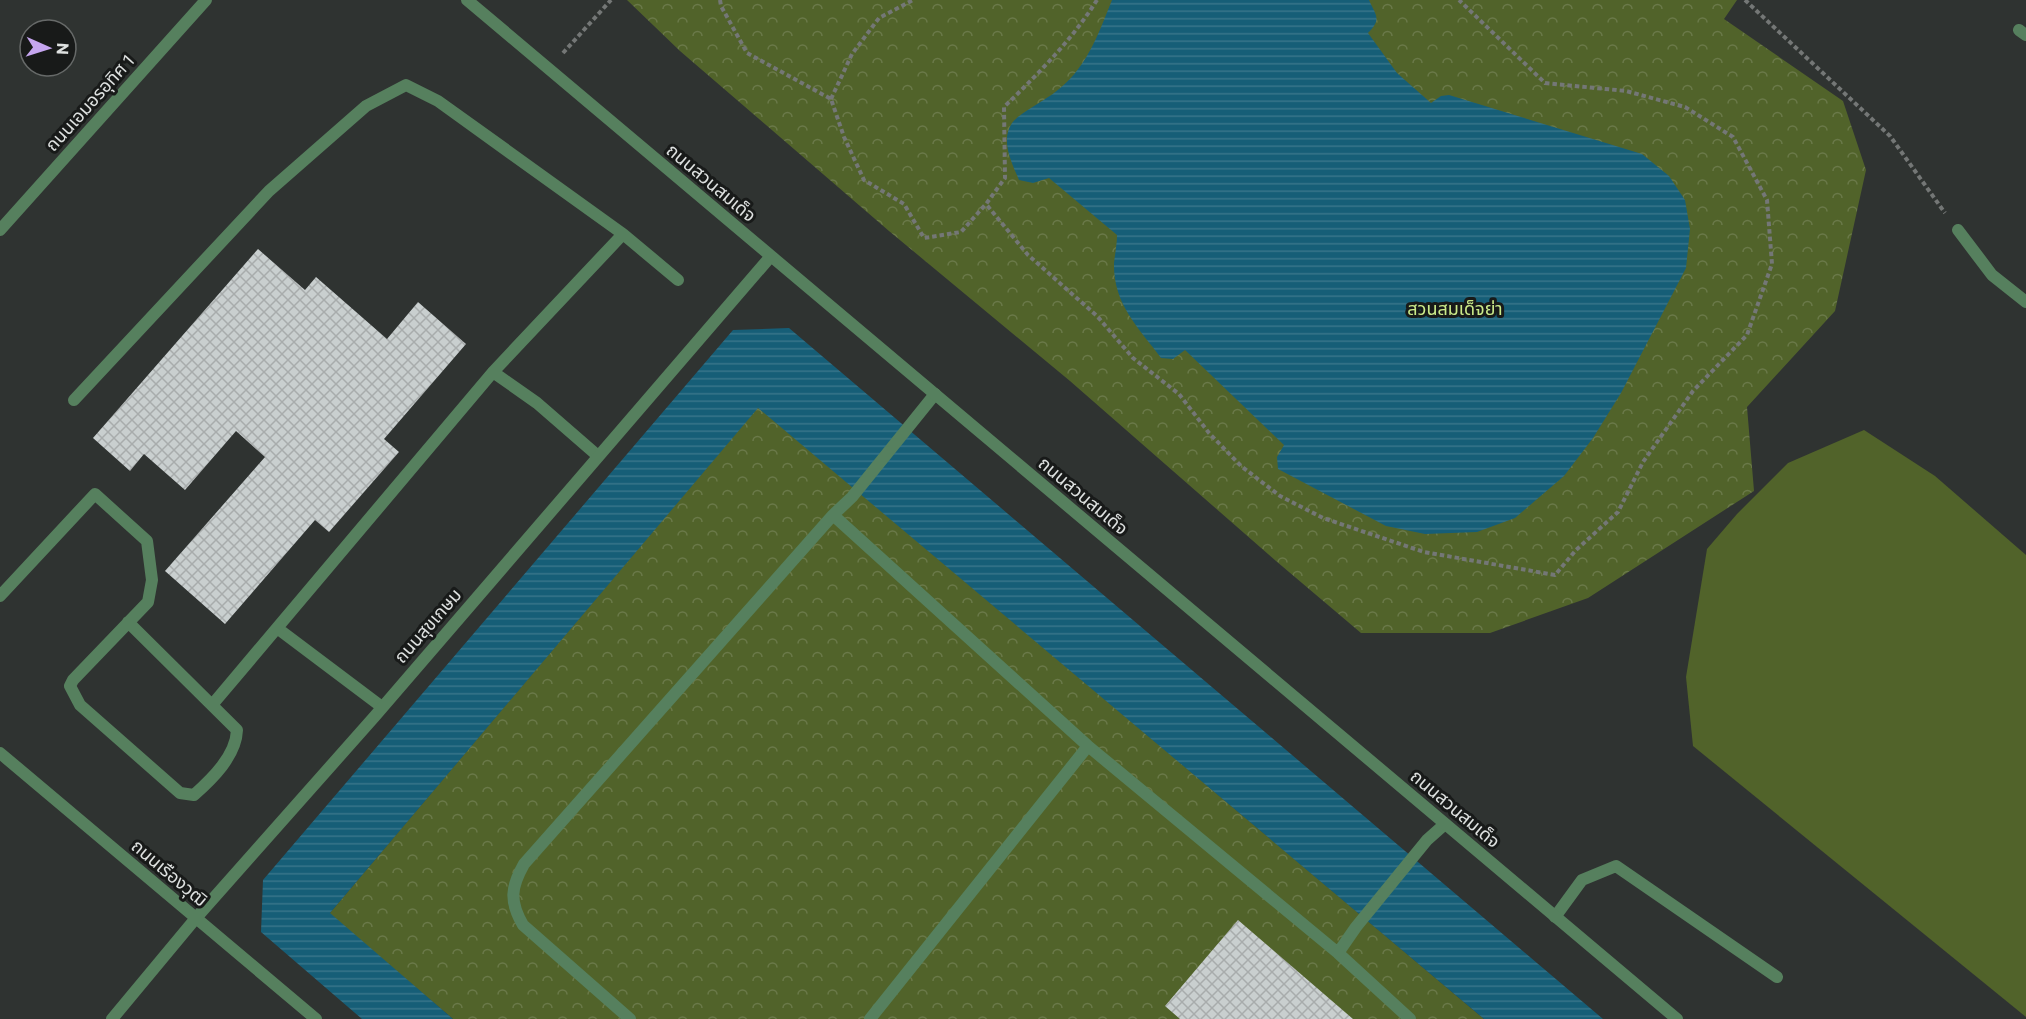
<svg xmlns="http://www.w3.org/2000/svg" width="2026" height="1019" viewBox="0 0 2026 1019" font-family="Commissioner,'Noto Sans Thai',sans-serif">
  <style>
    .park { fill: url(#park-crowns) }
    .garden { fill: #51632a }
    .water { fill: url(#water-rules) }
    .building { fill: url(#building-cross-hatch) }
    .lines { fill: none; stroke-linecap: round; stroke-linejoin: round }
    .path { stroke: #747776; stroke-width: 4; stroke-dasharray: 4.5 3; stroke-linecap: butt }
    .lane { stroke: #56805e; stroke-width: 12 }
    .street { stroke: #56805e; stroke-width: 12 }
    .labels { text-anchor: middle; stroke-width: 6; stroke-linejoin: round; paint-order: stroke }
    .street-label { font-size: 18px; fill: #dee1e0; stroke: #181a19 }
    .park-label { font-size: 18px; fill: #cbeb8a; stroke: #181a19 }
  </style>
  <defs>
    <pattern id="park-crowns" width="20" height="18" patternUnits="userSpaceOnUse" patternTransform="scale(1.5)"><rect width="20" height="18" fill="#51632a"/><path d="M2 6a3 3 0 1 1 6 0M12 15a3 3 0 1 1 6 0" fill="none" stroke="#6a7949"/></pattern>
    <pattern id="water-rules" width="6" height="5" patternUnits="userSpaceOnUse" patternTransform="scale(1.5)"><rect width="6" height="5" fill="#165e77"/><path d="M0 2.5h6" fill="none" stroke="#37758a"/></pattern>
    <pattern id="building-cross-hatch" width="8" height="8" patternUnits="userSpaceOnUse" patternTransform="scale(1.5)"><rect width="8" height="8" fill="#c9cfcf"/><path d="M0 0l8 8M0 8l8-8" fill="none" stroke="#a8acac"/></pattern>
  </defs>
  <rect width="100%" height="100%" fill="#2f3331"/>
  <path class="park" d="M627,0H1737L1724,19L1843,101L1866,170L1835,311L1747,407L1754,491L1588,598L1490,633H1361L1276,561L1070,381L889,231L680,51Z
    M758,407L1484,1019H453L329,914Z"/>
  <path class="garden" d="M1864,430L1935,476L2026,555V1017L1693,746L1686,677L1707,549L1737,514L1788,463Z"/>
  <path class="water" d="M1112,0H1369C1376,16 1382,19 1368,33L1397,73L1431,103L1441,96L1449,95L1642,154L1669,176L1685,200L1690,229L1686,268L1621,393L1593,438L1564,476L1515,518L1477,532L1425,534L1386,526L1278,469L1277,457L1284,445L1185,350L1173,359L1161,358C1138,327 1113,304 1114,263C1115,254 1117,244 1117,235L1049,178L1033,183L1019,180C1012,163 1000,141 1012,123C1017,115 1045,100 1054,93C1086,70 1098,35 1112,0Z
    M789,328L1603,1019H1484L758,408L330,913L453,1019H362L261,932L263,880L733,330Z"/>
  <path class="building" d="M258,249L305,290L316,277L387,339L418,302L466,344L384,439L399,452L329,532L315,520L225,624L165,571L265,457L236,431L185,490L144,454L130,471L93,438Z
    M1238,920L1353,1019H1180L1165,1006Z"/>
  <g class="lines">
    <path class="path" d="M720,0L721,6L747,53L831,99L844,137L864,180L904,204L924,238L961,232L986,204
      M1097,0C1072,40 1038,74 1004,107L1005,178L986,204L1028,255L1097,316L1133,358L1179,394L1209,433L1241,466L1280,496L1323,518L1424,552L1555,575L1576,550L1618,512L1643,462L1693,391L1747,335L1772,264L1767,200L1733,137L1685,107L1626,91L1545,83L1459,0
      M1745,0L1890,136L1945,213
      M563,53L611,0
      M831,99L852,54L879,18L913,0"/>
    <path class="lane" d="M493,372L537,403L598,456
      M74,400L269,191L366,106L406,85L438,101L623,234L678,280
      M833,515L1088,746L1338,953L1410,1019
      M0,596L95,494L147,541L152,580L148,602L73,680L70,686L80,705L180,793L194,795C212,779 236,756 237,730L128,622
      M277,628L382,707
      M212,705L493,372L623,234
      M1555,917L1582,880L1616,866L1777,977
      M1338,953L1356,927L1427,840L1445,824
      M630,1019L523,925C509,901 511,887 524,864L833,515L852,497L935,394
      M870,1019L1088,746"/>
    <path class="street" d="M467,0L1677,1019
      M2019,30L2026,35
      M0,230L206,0
      M1958,230L1992,275L2026,302
      M0,753L316,1019
      M112,1019L196,918L375,716L771,256"/>
  </g>
  <g class="labels">
    <g class="street-label">
      <text transform="translate(90 103) rotate(-48)" y="6">ถนนเอมอรอุทิศ 1</text>
      <text transform="translate(711 183) rotate(40)" y="6">ถนนสวนสมเด็จ</text>
      <text transform="translate(1083 496) rotate(40)" y="6">ถนนสวนสมเด็จ</text>
      <text transform="translate(428 626) rotate(-49)" y="6">ถนนสุขเกษม</text>
      <text transform="translate(1455 809) rotate(40)" y="6">ถนนสวนสมเด็จ</text>
      <text transform="translate(169 873) rotate(40)" y="6">ถนนเรืองวุฒิ</text>
    </g>
    <g class="park-label">
      <text x="1455" y="315">สวนสมเด็จย่า</text>
    </g>
  </g>
  <g transform="translate(48 48) rotate(93)"><circle r="28" fill="#181a19" stroke="#676a69" stroke-width="1.5"/>
  <path d="M0-4.5L10 22L0 15L-10 22Z" fill="#c6a6f0"/>
  <text y="-9" font-size="16" font-weight="bold" text-anchor="middle" fill="#dee1e0">N</text>
  </g>
</svg>
